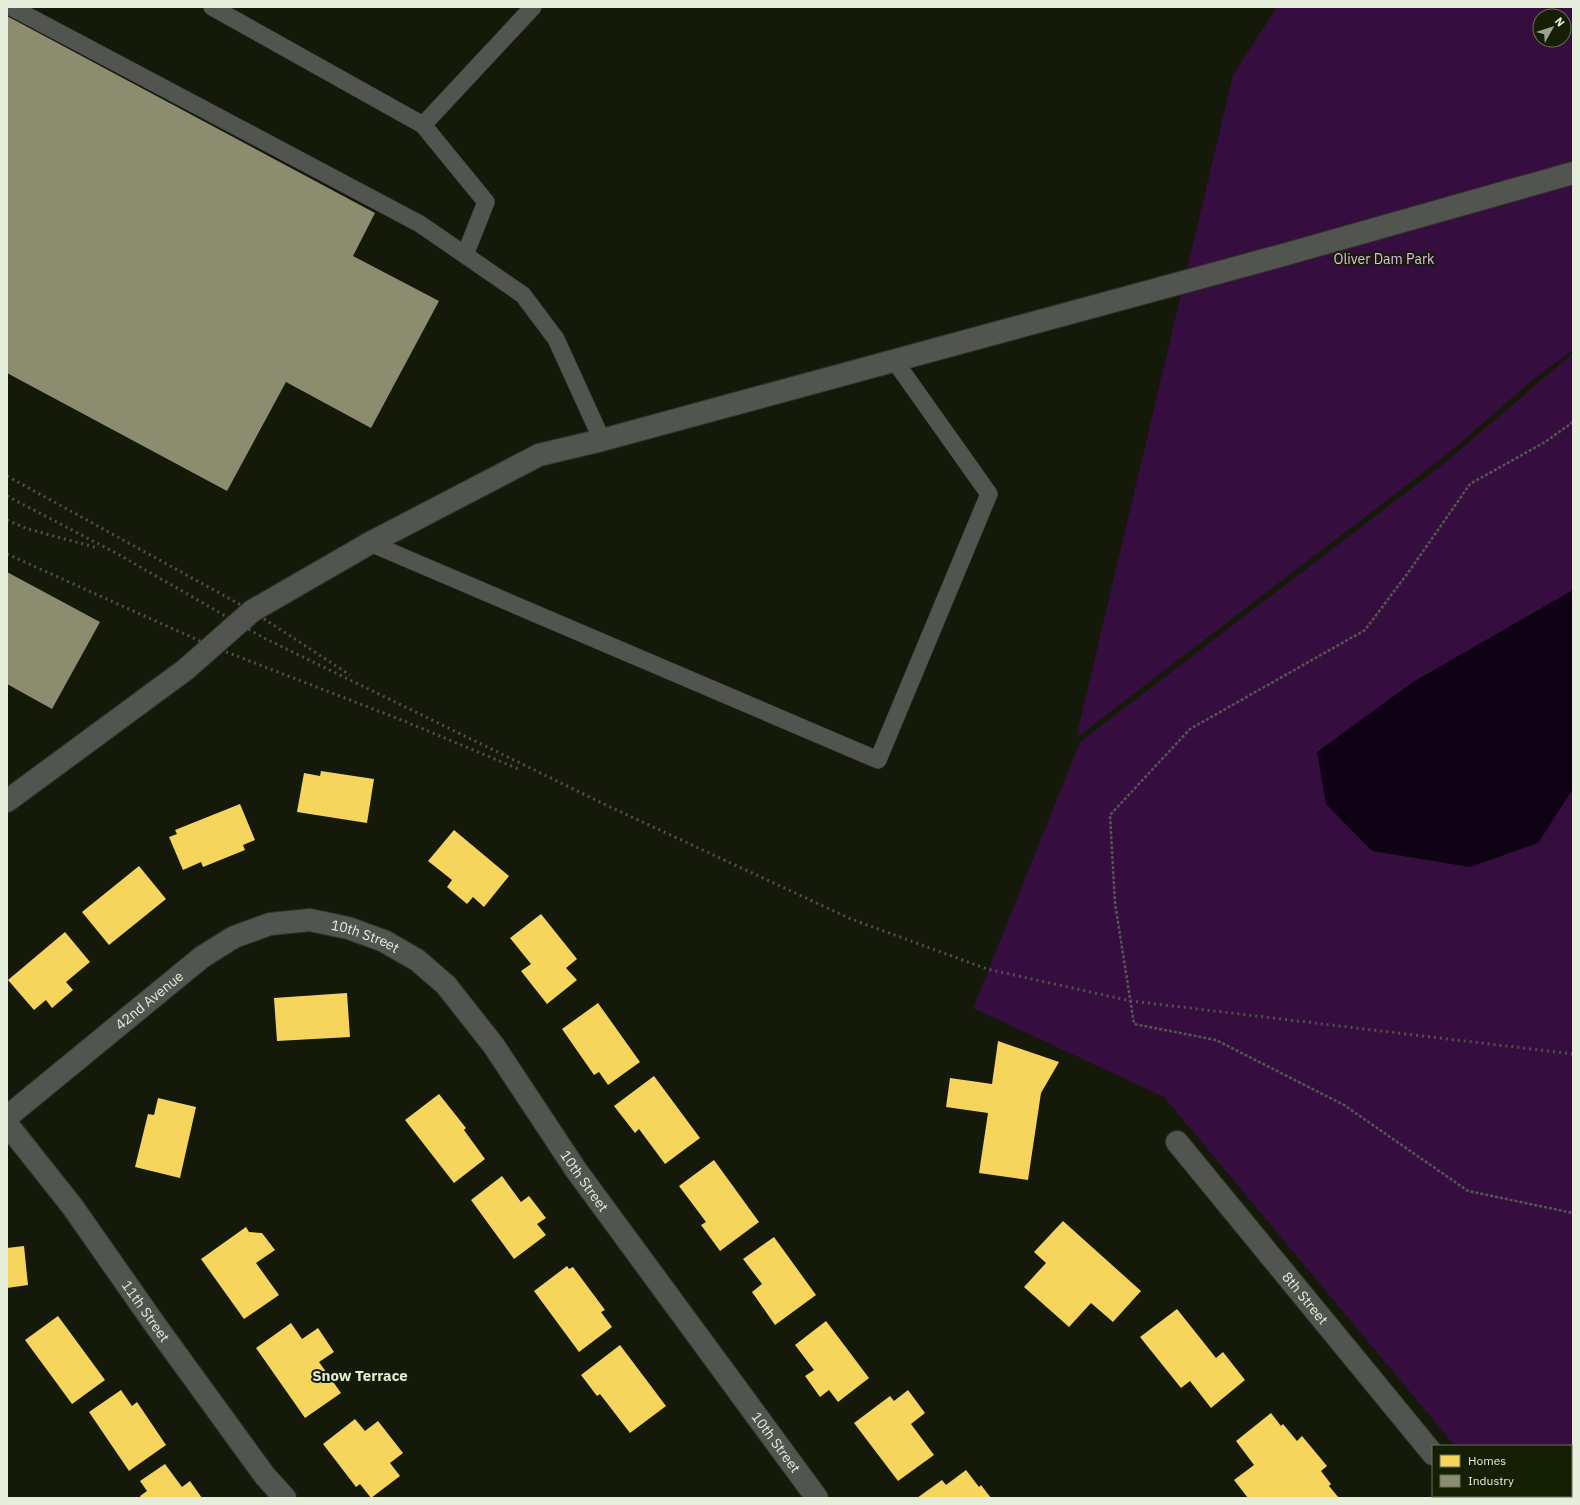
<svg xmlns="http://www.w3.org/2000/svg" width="1580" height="1505" viewBox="0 0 1580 1505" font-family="'IBM Plex Sans',sans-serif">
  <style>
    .green { fill: #350d3f; fill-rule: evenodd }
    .water { fill: #0f0215 }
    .homes { fill: #f6d55c }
    .industry { fill: #8c8c6e }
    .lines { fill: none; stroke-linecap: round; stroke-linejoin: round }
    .lane-casing { stroke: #303529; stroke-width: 18 }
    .street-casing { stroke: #303529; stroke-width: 24 }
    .path { stroke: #545750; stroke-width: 2.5; stroke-dasharray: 3 2; stroke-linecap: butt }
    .lane { stroke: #52544f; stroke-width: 17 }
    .street { stroke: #52544f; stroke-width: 22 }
    .rail { stroke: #50524a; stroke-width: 3; stroke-dasharray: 2 4; stroke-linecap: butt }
    .labels { text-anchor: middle; stroke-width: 4; stroke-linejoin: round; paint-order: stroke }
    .park-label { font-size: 14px; fill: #e6baf4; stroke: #151f04 }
    .street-label { font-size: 14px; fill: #e5eddb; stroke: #151f04 }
    .neighbourhood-label { font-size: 15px; font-weight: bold; fill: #e5eddb; stroke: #151f04 }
  </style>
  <rect width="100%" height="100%" fill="#14190a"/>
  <path class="green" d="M1277,7H1573V350L1535,378L1446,455L1076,738L1233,75ZM1540,16H1564V40H1540Z
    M1573,353V1498H1499L1497,1496H1571V1446H1455L1164,1097L973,1008L1080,742L1446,462Z"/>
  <path class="water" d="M1573,590V789L1538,843L1470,867L1372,851L1326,804L1317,752L1413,682Z"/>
  <path class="homes" d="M321,771L374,779L367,823L297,812L304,773L320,776Z
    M240,804L255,840L243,845L245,850L203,867L201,862L183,870L169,837L177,834L175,830Z
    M454,830L509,876L484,907L473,897L467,904L447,887L452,880L428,861Z
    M139,866L166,899L109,945L82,912Z
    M541,914L577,959L566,968L577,980L547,1004L521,971L531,964L510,938Z
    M65,932L90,962L66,982L73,990L52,1008L46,1000L34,1010L8,980Z
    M347,993L350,1037L277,1041L274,998Z
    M598,1003L640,1062L608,1085L599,1072L594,1075L562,1029Z
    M998,1041L1059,1062L1041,1093L1028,1180L979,1173L988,1113L946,1107L950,1078L992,1084Z
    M654,1076L700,1138L665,1164L639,1129L635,1133L614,1106Z
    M439,1094L466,1128L464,1130L485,1159L454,1183L405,1120Z
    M158,1098L196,1107L180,1178L135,1167L148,1114L154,1115Z
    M714,1160L759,1222L720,1251L701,1225L706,1222L679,1186Z
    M502,1176L521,1202L529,1196L546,1218L537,1224L546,1235L514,1259L471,1200Z
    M1063,1221L1141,1291L1113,1322L1091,1303L1069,1327L1024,1287L1046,1263L1034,1252Z
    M246,1227L249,1232L262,1233L275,1250L256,1263L279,1295L244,1319L201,1259Z
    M774,1237L816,1295L775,1325L752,1292L762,1284L743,1259Z
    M24,1246L28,1285L7,1288V1248Z
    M567,1266L569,1269L573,1267L605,1310L601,1312L612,1327L579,1352L534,1291Z
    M1177,1309L1216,1358L1223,1352L1245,1380L1211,1408L1190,1381L1181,1388L1140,1337Z
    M58,1316L105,1380L72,1404L25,1340Z
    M826,1321L869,1378L838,1402L829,1390L820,1397L805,1376L814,1370L795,1345Z
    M291,1323L302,1339L318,1328L334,1352L319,1362L341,1393L305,1418L256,1348Z
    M620,1345L666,1406L630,1433L600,1394L597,1396L581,1375Z
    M121,1390L132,1406L137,1402L166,1445L129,1471L89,1412Z
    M908,1390L925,1413L911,1424L934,1455L898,1481L854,1423L890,1396L894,1401Z
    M1271,1413L1281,1426L1283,1424L1297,1441L1302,1436L1327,1466L1321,1471L1331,1484L1329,1486L1339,1498H1248L1234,1480L1254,1465L1236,1441Z
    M355,1419L365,1431L378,1421L403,1453L390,1463L400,1476L371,1498L360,1484L356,1487L323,1444Z
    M165,1464L182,1487L190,1481L202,1498H141L140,1496L147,1491L140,1481Z
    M966,1470L979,1487L981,1485L991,1498H917L942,1480L946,1485Z"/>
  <path class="industry" d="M7,16L375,213L353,256L439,301L371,428L286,382L227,491L7,373Z
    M7,572L100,622L52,709L7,684Z"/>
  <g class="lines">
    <g class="lane-casing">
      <path id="lane" d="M11,7L420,224L523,295L556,339L602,440
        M212,7L423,125L486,202L465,255
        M423,125L533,7
        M370,543L878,760L989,494L894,360"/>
    </g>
    <g class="street-casing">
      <g id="street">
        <path d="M7,801L185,670L252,611L370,543L539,455L602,440L1283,255L1573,173"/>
        <path id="s1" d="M7,1117L202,957L234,937L270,924L310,920L348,928L384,941L417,960L446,985L494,1046L576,1170L817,1498"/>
        <path id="s2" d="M7,1124L72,1206L156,1326L265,1476L285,1498"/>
        <path id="s3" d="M1177,1142L1433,1454"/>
        <path d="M1468,1496L1469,1498"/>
      </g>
    </g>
    <path class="path" d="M1573,422L1545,442L1470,484L1410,570L1365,630L1190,729L1110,815L1115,903L1134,1024L1216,1040L1344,1105L1468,1191L1573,1213"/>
    <use href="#lane" class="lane"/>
    <use href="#street" class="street"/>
    <path class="rail" d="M7,476L252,611L350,675
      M7,496L116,553L262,637L606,805L851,919L987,969L1131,1001L1573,1054
      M7,520L28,529L98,548
      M7,554L211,646L404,721L521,770"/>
  </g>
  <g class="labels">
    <g class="park-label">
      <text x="1384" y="264">Oliver Dam Park</text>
    </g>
    <g class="street-label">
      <text dy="5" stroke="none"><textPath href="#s1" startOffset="426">10th Street</textPath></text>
      <text dy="5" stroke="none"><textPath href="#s1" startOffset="184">42nd Avenue</textPath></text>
      <text dy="5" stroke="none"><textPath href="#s1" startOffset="762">10th Street</textPath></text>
      <text dy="5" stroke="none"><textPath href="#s3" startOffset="202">8th Street</textPath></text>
      <text dy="5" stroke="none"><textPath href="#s2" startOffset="233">11th Street</textPath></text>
      <text dy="5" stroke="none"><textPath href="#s1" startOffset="1086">10th Street</textPath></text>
    </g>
    <g class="neighbourhood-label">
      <text x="360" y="1381">Snow Terrace</text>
    </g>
  </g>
  <rect width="1580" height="1505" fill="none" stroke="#e5eddb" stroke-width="16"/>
  <rect x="1432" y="1445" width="140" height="52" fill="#151f04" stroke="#68715a"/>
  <rect x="1440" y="1455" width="20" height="12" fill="#f6d55c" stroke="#68715a"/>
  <text x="1468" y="1465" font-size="12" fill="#e5eddb">Homes</text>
  <rect x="1440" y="1475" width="20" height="12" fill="#8c8c6e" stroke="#68715a"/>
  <text x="1468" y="1485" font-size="12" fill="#e5eddb">Industry</text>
  <g transform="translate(1552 28) rotate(51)"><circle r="19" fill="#151f04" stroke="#68715a"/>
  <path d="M0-3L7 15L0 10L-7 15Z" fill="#9ca392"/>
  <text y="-6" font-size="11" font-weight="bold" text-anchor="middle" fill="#e5eddb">N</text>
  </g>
</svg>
